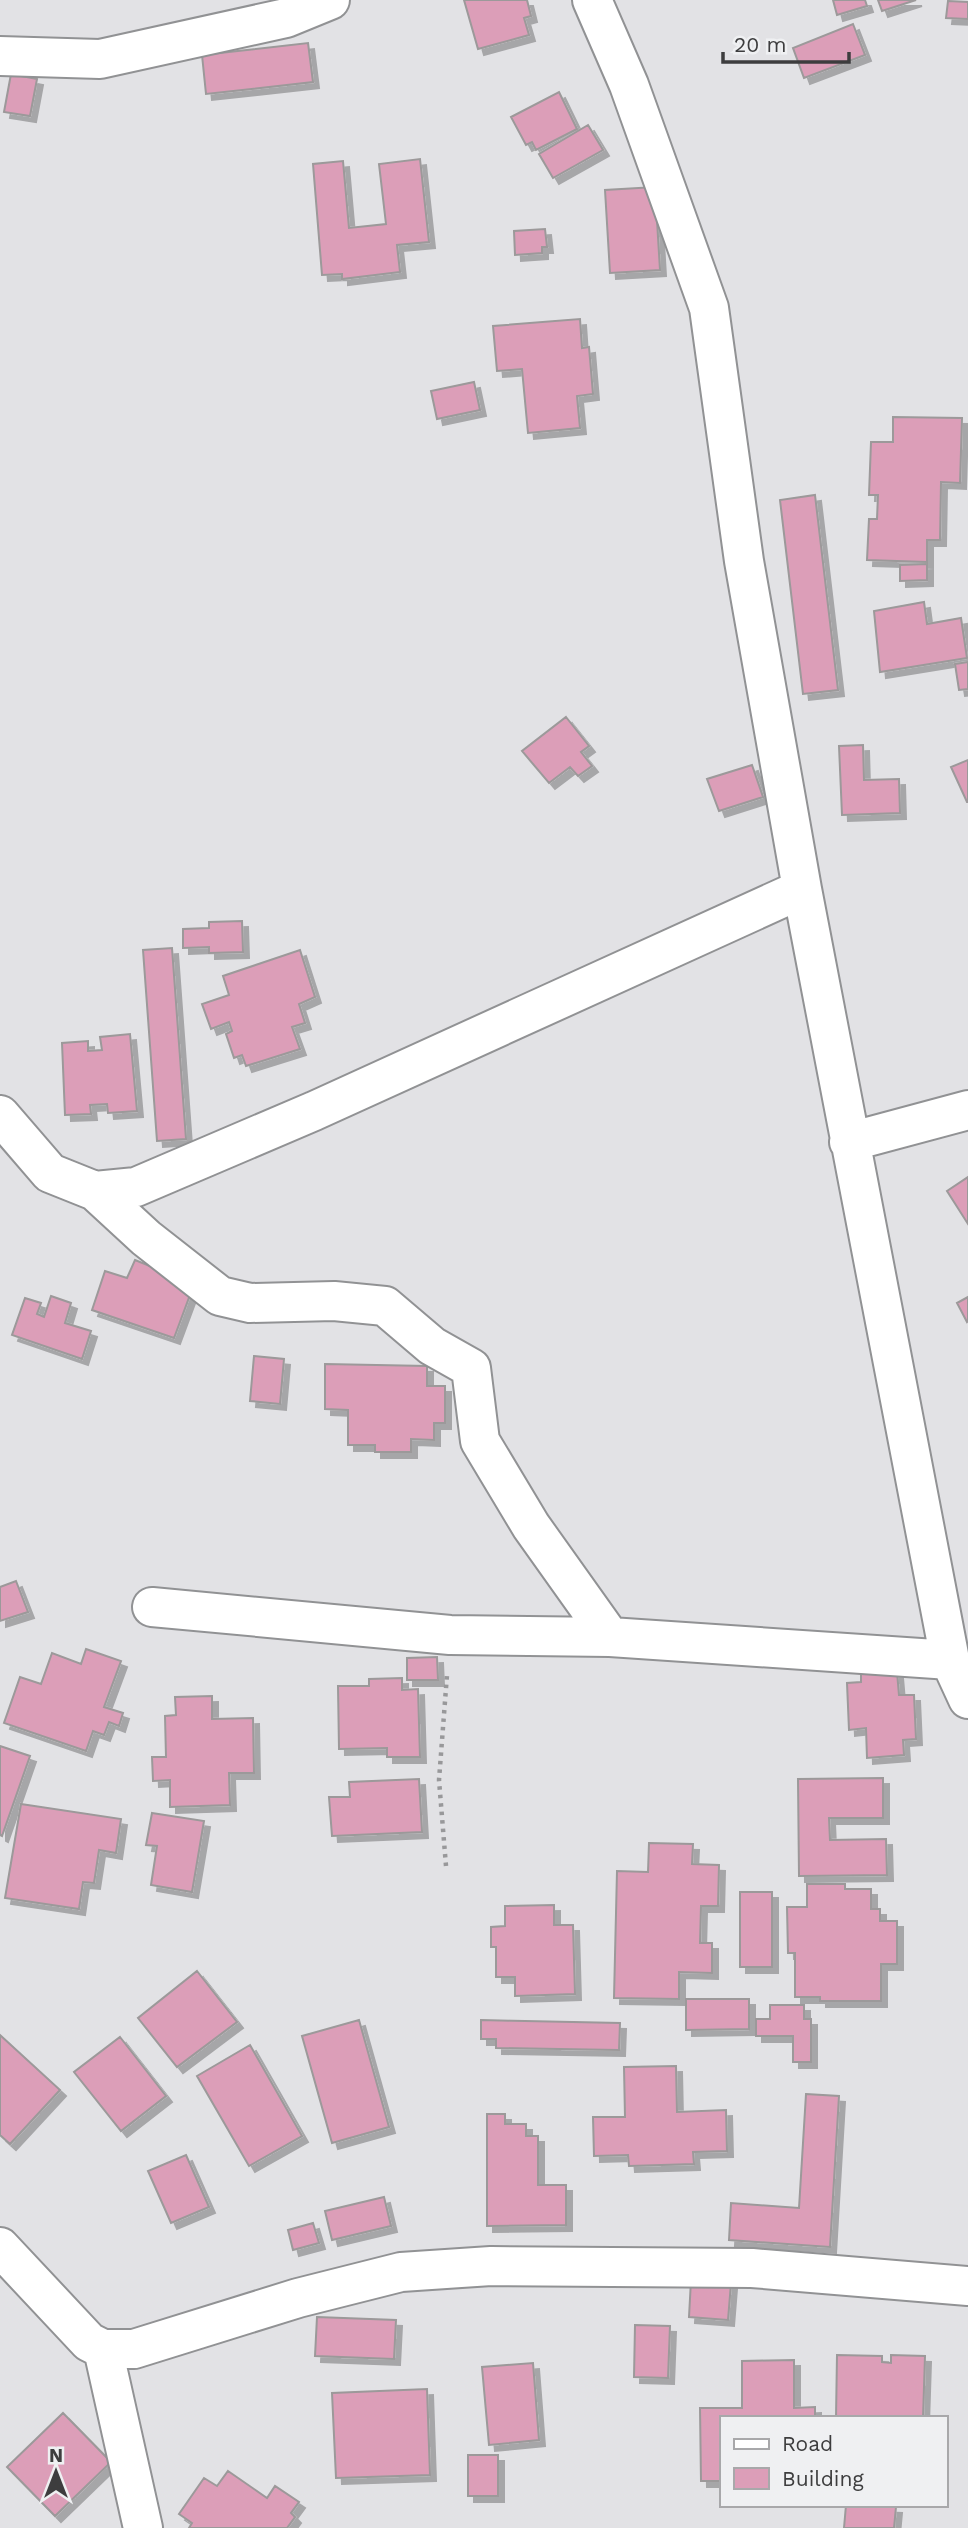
<svg xmlns="http://www.w3.org/2000/svg" width="968" height="2528" viewBox="0 0 968 2528" font-family="'Work Sans',sans-serif">
  <style>
    .building { fill: #dc9eb8; stroke: #9c999a; stroke-width: 2; filter: url(#shadow) }
    .lines { fill: none; stroke-linecap: round; stroke-linejoin: round }
    .street-casing { stroke: #919294; stroke-width: 42 }
    .path { stroke: #98989a; stroke-width: 4.5; stroke-dasharray: 3.5 5; stroke-linecap: butt }
    .street { stroke: #fff; stroke-width: 38 }
  </style>
  <defs>
    <filter id="shadow"><feDropShadow dx="6" dy="6" stdDeviation="0" flood-color="#0004"/></filter>
  </defs>
  <rect width="100%" height="100%" fill="#e2e2e5"/>
  <path class="building" d="M464,0H527L531,16L524,18L529,35L478,49Z
    M833,0H865L867,6L837,15Z
    M878,0H916L882,11Z
    M948,1L968,2V19L946,18Z
    M853,24L865,55L804,78L793,48Z
    M308,43L313,82L206,94L202,55Z
    M11,74L37,79L30,116L4,112Z
    M559,92L577,129L536,150L532,142L526,145L511,117Z
    M588,125L603,150L553,178L539,154Z
    M420,159L429,242L397,245L400,272L342,279V274L322,275L313,164L343,161L349,228L386,224L379,164Z
    M655,187L660,270L610,273L605,190Z
    M545,229L547,247H542V253L515,255L514,231Z
    M580,319L582,348L589,347L593,394L577,396L580,428L528,433L522,369L497,371L493,326Z
    M474,382L480,410L437,419L431,391Z
    M893,417L962,418L960,483L941,482L940,540H927V562L867,560L869,519H877L878,495H869L871,442H893Z
    M815,495L838,690L803,694L780,500Z
    M927,564V580L900,581V565Z
    M924,602L927,624L961,618L967,658L880,672L874,611Z
    M968,662V689L959,690L955,664Z
    M566,717L589,746L581,752L592,766L578,776L570,767L549,783L522,751Z
    M863,745L864,780L899,779L900,813L842,815L839,746Z
    M968,760V802H967L951,767Z
    M752,765L763,797L719,811L707,779Z
    M242,921L243,952L209,953V947L183,948V929L209,928V922Z
    M172,948L186,1139L157,1141L143,950Z
    M300,950L315,997L299,1004L305,1023L292,1027L300,1049L246,1066L242,1055L234,1058L226,1034L232,1031L229,1022L211,1029L202,1004L229,995L223,976Z
    M130,1034L137,1111L108,1113L107,1104L90,1105L91,1114L65,1115L62,1043L88,1041V1051L102,1050L100,1037Z
    M968,1177V1224L947,1191Z
    M135,1260L194,1284L174,1338L92,1310L105,1271L127,1278Z
    M51,1296L71,1303L65,1323L91,1331L82,1359L12,1335L25,1298L41,1303L37,1314L44,1317Z
    M968,1297V1321L967,1322L957,1303Z
    M254,1356L284,1359L280,1404L250,1401Z
    M325,1364L427,1366V1386H445V1423H434V1440L411,1439V1452H375V1445H348V1410L325,1409Z
    M16,1581L28,1612L0,1621V1587Z
    M86,1649L121,1661L104,1707L123,1713L119,1726L109,1722L104,1735L93,1731L86,1751L4,1723L20,1677L41,1684L52,1653L81,1664Z
    M437,1657L438,1680H407V1658Z
    M897,1672L899,1695H914L916,1739L903,1740L904,1755L867,1758L866,1728L849,1730L847,1683L861,1682V1674Z
    M402,1678V1690L418,1689L420,1757H387V1748L339,1749L338,1686H369V1679Z
    M212,1696V1719L253,1718L254,1773H229L230,1805L170,1807V1780L153,1781L152,1757H166L165,1716L176,1715L175,1697Z
    M0,1746L30,1756L2,1836L0,1835Z
    M883,1778V1818H829L830,1840L886,1839L887,1875L799,1876L798,1779Z
    M419,1779L422,1832L332,1836L329,1797H350L349,1782Z
    M21,1804L121,1819L116,1853L99,1850L94,1883L83,1882L79,1909L5,1898Z
    M152,1813L204,1821L192,1892L151,1885L157,1846L146,1845Z
    M649,1843L693,1844L692,1864L719,1865L718,1906H701L700,1943H712V1973L679,1972V1999L614,1998L617,1871L648,1872Z
    M807,1884H845V1889H871V1909H880V1921H897V1964H881V2001H820V1997H795V1953H788L787,1907H807Z
    M740,1892H772V1967H740Z
    M554,1905V1925H573L575,1994L515,1996V1977H496V1947H491V1927L505,1926V1906Z
    M197,1971L237,2022L177,2067L138,2018Z
    M686,1999H749V2029L686,2030Z
    M770,2005H804V2019H811V2062H793V2036H756V2019H770Z
    M359,2020L389,2127L332,2143L302,2036Z
    M481,2020L620,2023L619,2050L496,2048V2039H481Z
    M0,2035L60,2090L10,2144L0,2135Z
    M120,2037L166,2096L121,2131L74,2072Z
    M250,2045L302,2136L249,2166L197,2076Z
    M676,2066L677,2112L726,2110L727,2151L693,2152L694,2164L629,2166L628,2155L594,2156L593,2117H625L624,2067Z
    M806,2094L839,2096L830,2247L729,2240L731,2203L799,2208Z
    M487,2114H505V2124H526V2136H538V2185H566V2225L487,2226Z
    M186,2155L209,2207L171,2223L148,2171Z
    M384,2197L391,2226L332,2240L325,2211Z
    M313,2223L319,2243L293,2250L288,2230Z
    M691,2280L731,2283L728,2320L689,2317Z
    M317,2317L396,2320L394,2359L315,2356Z
    M635,2325L670,2326L668,2378L634,2377Z
    M837,2355L882,2356V2362L891,2363V2355L925,2356L923,2418H836Z
    M794,2360V2408L815,2407V2418H721V2481H701L700,2408H742V2361Z
    M533,2363L539,2440L489,2445L482,2367Z
    M427,2389L430,2475L336,2478L332,2393Z
    M63,2413L111,2462L55,2516L7,2467Z
    M468,2455H498V2496H468Z
    M228,2471L267,2498L275,2486L299,2502L291,2513L295,2517L287,2528H189L192,2523L179,2514L204,2478L217,2486Z
    M846,2505L896,2507L894,2528H844Z"/>
  <g class="lines">
    <g class="street-casing">
      <path id="street" d="M592,0L629,85L709,308L744,561L802,889L950,1660L968,1699
        M0,56L100,59L286,18L330,0
        M0,1115L50,1173L95,1191L136,1187L314,1111L802,889
        M849,1142L968,1110
        M95,1191L146,1238L220,1296L250,1303L334,1301L385,1306L432,1346L471,1368L480,1441L531,1526L610,1637
        M152,1607L450,1635L610,1637L950,1660
        M0,2247L89,2342L103,2349H134L298,2298L401,2272L491,2266L752,2268L968,2286
        M103,2349L143,2528"/>
    </g>
    <path class="path" d="M446,1866L439,1780L447,1675"/>
    <use href="#street" class="street"/>
  </g>
  <rect x="720" y="2416" width="228" height="91" fill="#eff0f2" stroke="#a8a8aa" stroke-width="2"/>
  <rect x="734" y="2439" width="35" height="10" fill="#ffffff" stroke="#a8a8aa" stroke-width="2"/>
  <text x="782" y="2451" font-size="21" fill="#3d3d3e">Road</text>
  <rect x="734" y="2468" width="35" height="21" fill="#dc9eb8" stroke="#a8a8aa" stroke-width="2"/>
  <text x="782" y="2486" font-size="21" fill="#3d3d3e">Building</text>
  <g transform="translate(56 2472)" stroke="#eff0f2" stroke-width="5" paint-order="stroke">
  <path d="M0-5L12 26L0 18L-12 26Z" fill="#3d3d3e"/>
  <text y="-10" font-size="19" font-weight="bold" text-anchor="middle" fill="#3d3d3e">N</text>
  </g>
  <path d="M723 52v10h126v-10" fill="none" stroke="#3d3d3e" stroke-width="3.5"/>
  <text x="734" y="52" font-size="21" fill="#3d3d3e" stroke="#eff0f2" stroke-width="5" paint-order="stroke">20 m</text>
</svg>
